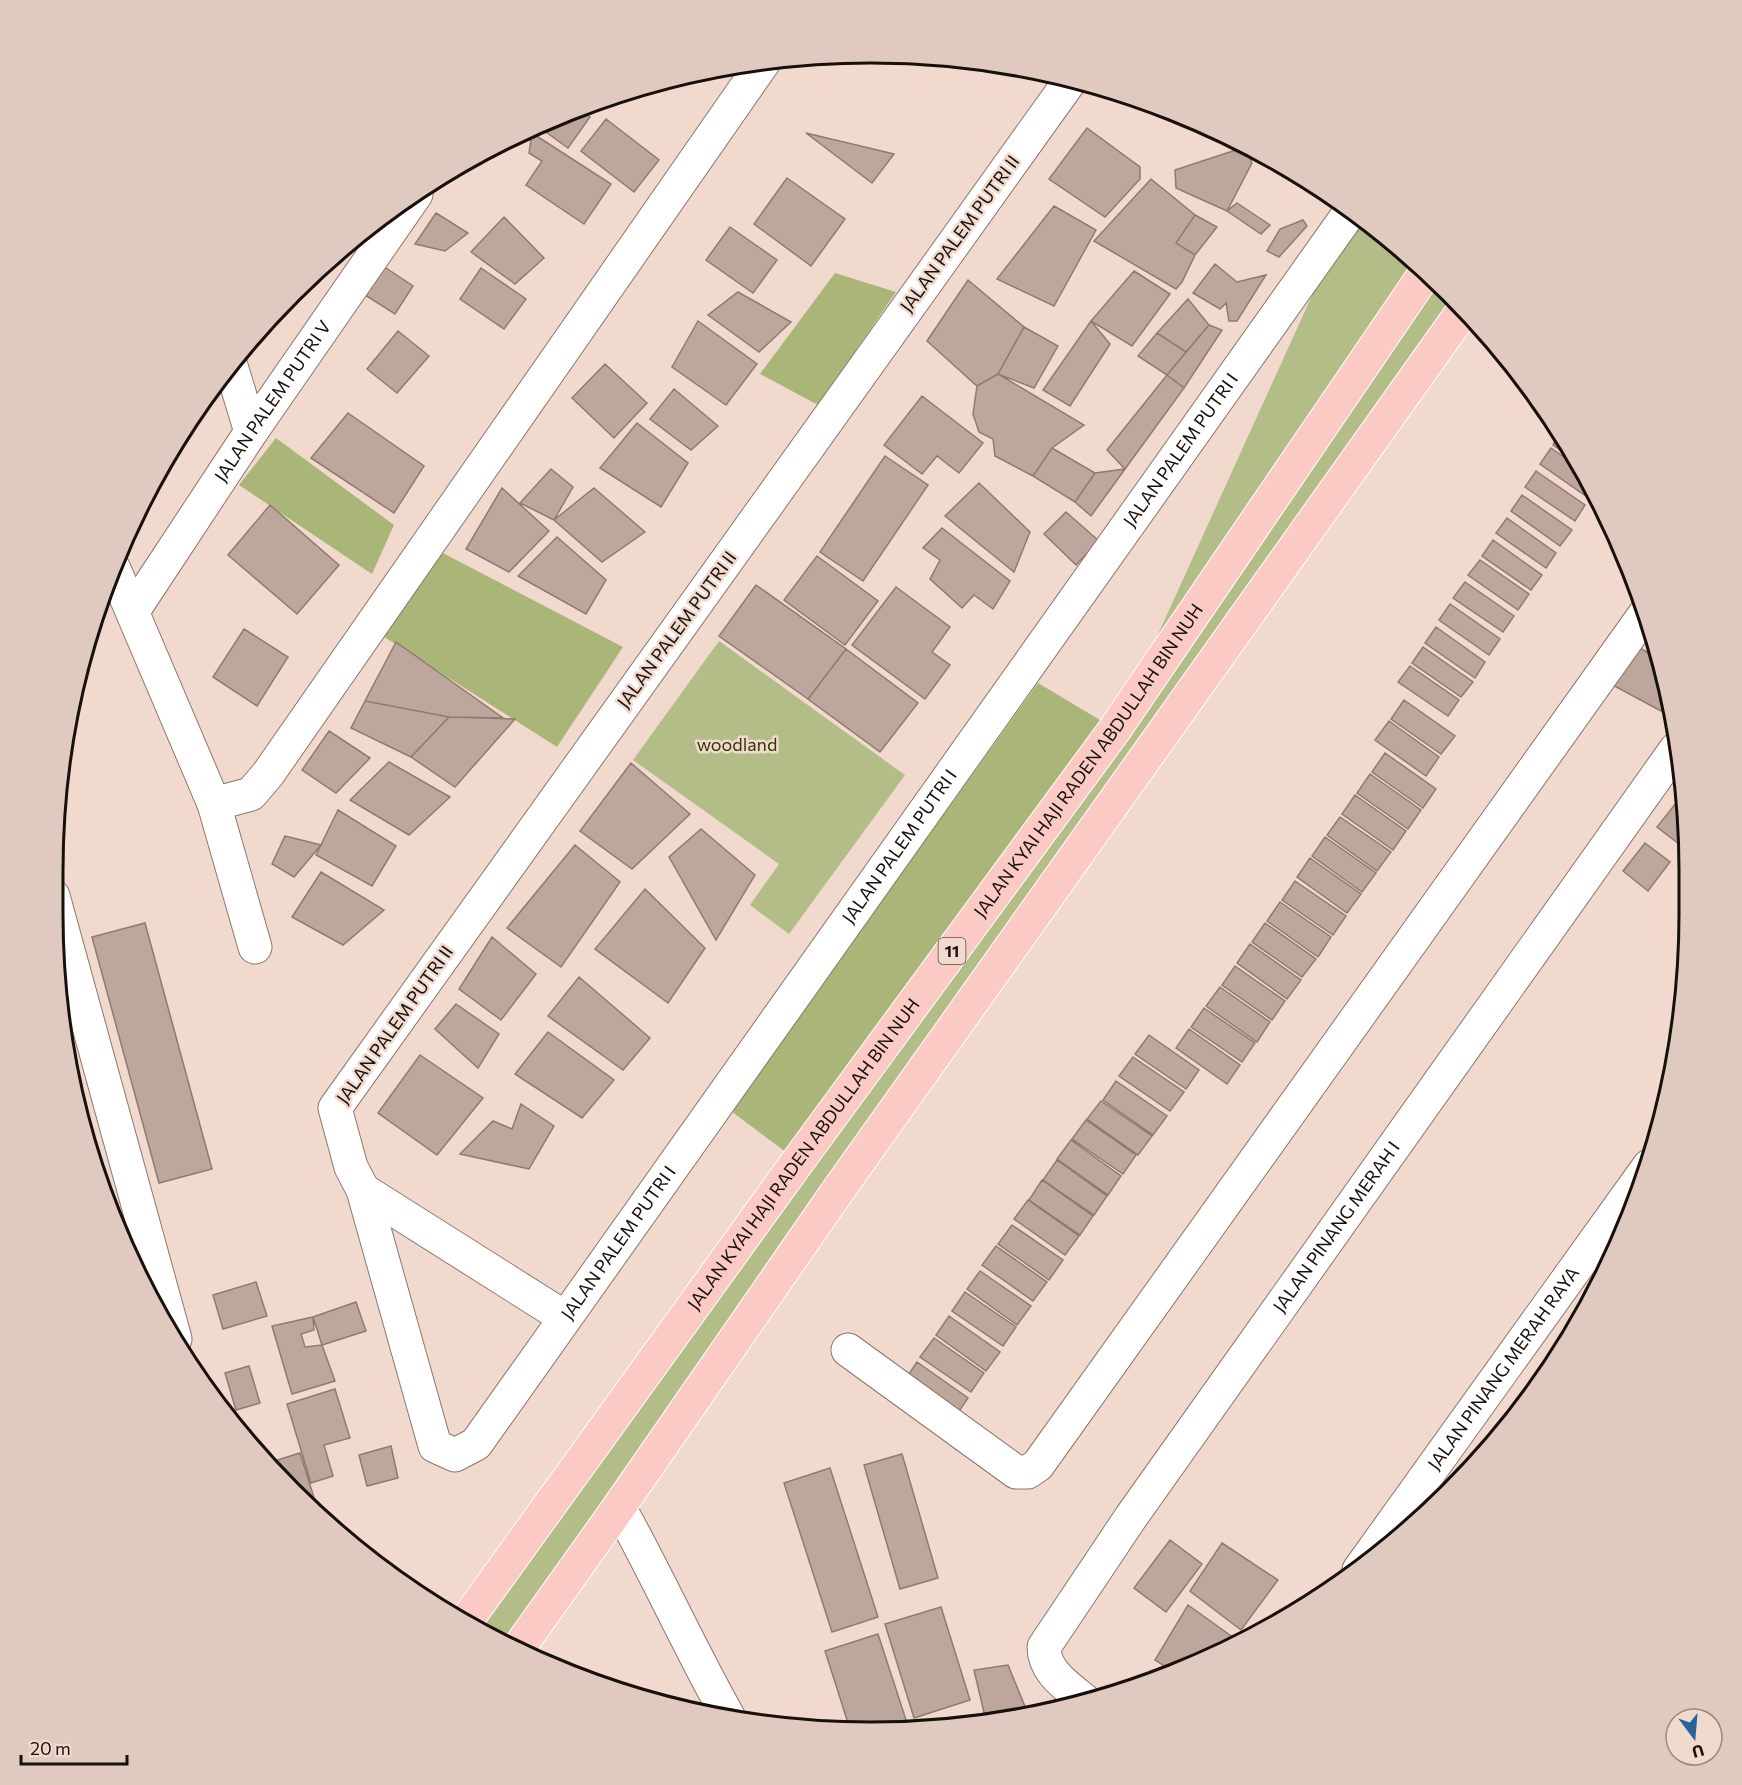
<svg xmlns="http://www.w3.org/2000/svg" width="1742" height="1785" viewBox="0 0 1742 1785" font-family="Commissioner,sans-serif">
  <style>
    .green { fill: #b2bd87 }
    .forest { fill: #aab677 }
    .building { fill: #bda69b; stroke: #907a70; stroke-width: 1.5 }
    .lines { fill: none; stroke-linecap: round; stroke-linejoin: round }
    .minor-casing { stroke: #8c776c; stroke-width: 35 }
    .trunk-casing { stroke: #fff; stroke-width: 35 }
    .minor { stroke: #fff; stroke-width: 33 }
    .trunk { stroke: #fbcac4; stroke-width: 33 }
    .labels { text-anchor: middle; stroke-width: 5; stroke-linejoin: round; paint-order: stroke }
    .shield { fill: #f2d9cd; stroke: #594c46; stroke-width: 1.5 }
    .shield-label { font-size: 16px; font-weight: bold; fill: #17100c }
    .street-label { font-size: 18px; fill: #17100c; stroke: #f2d9cd }
    .park-label { font-size: 18px; fill: #313806; stroke: #f2d9cd }
    .rim { fill: none; stroke: #17100c; stroke-width: 3 }
  </style>
  <rect width="100%" height="100%" fill="#f2d9cd"/>
  <path class="green" d="M1350,212L1411,256L1462,310L516,1648L466,1621L1115,729Z
    M719,641L905,775L789,934L750,905L779,864L633,760Z"/>
  <path class="forest" d="M835,273L896,292L818,405L760,374Z
    M276,438L394,525L372,574L239,485Z
    M437,550L623,647L557,747L378,633Z
    M1038,683L1115,729L798,1161L731,1111Z"/>
  <path class="building" d="M580,110L590,117L568,148L539,127Z
    M606,119L659,160L634,192L581,151Z
    M1087,128L1140,167V179L1105,217L1049,179Z
    M532,133L611,184L584,224L526,185L542,161L529,153Z
    M806,133L894,154L872,183Z
    M1245,147L1252,163L1227,211L1176,188L1175,170Z
    M787,178L845,219L811,266L754,224Z
    M1151,179L1195,215L1176,243L1195,255L1182,282L1176,289L1094,241Z
    M1237,203L1270,225L1261,234L1227,211Z
    M1054,206L1096,230L1054,306L997,279Z
    M436,213L468,233L445,251L415,244Z
    M1195,215L1217,227L1195,255L1176,243Z
    M504,217L544,258L515,284L471,252Z
    M1303,220L1307,226L1279,257L1267,251L1280,229Z
    M730,227L777,260L753,293L706,260Z
    M1215,264L1237,282L1266,275L1237,321H1229L1226,303L1220,309L1193,293Z
    M383,266L413,286L395,314L365,295Z
    M324,267V268L309,291L307,284Z
    M481,268L526,299L504,329L460,299Z
    M1134,271L1170,294L1132,346L1091,321Z
    M968,280L1024,327L998,374L977,386L927,341Z
    M738,292L791,322L759,352L708,315Z
    M1188,299L1209,325L1186,352L1157,333Z
    M698,321L757,364L726,405L672,367Z
    M1091,321L1110,344L1070,406L1043,390Z
    M1209,325L1222,330L1184,388L1167,375Z
    M1024,327L1058,346L1034,388L998,374Z
    M398,331L429,356L397,393L367,369Z
    M1157,333L1186,352L1167,375L1138,356Z
    M605,364L647,403L614,438L572,398Z
    M998,374L1084,425L1052,448L1033,476L995,456L993,439L979,432L973,414L977,386Z
    M1167,375L1184,388L1125,469L1107,450Z
    M674,389L718,426L691,450L650,419Z
    M922,396L983,443L959,473L937,456L922,474L884,445Z
    M348,413L424,466L394,513L311,458Z
    M637,423L688,463L661,507L600,468Z
    M1559,435L1575,460L1553,445Z
    M1052,448L1095,473L1075,502L1033,476Z
    M1551,448L1580,468L1595,492L1590,499L1540,464Z
    M885,456L928,485L863,581L820,552Z
    M551,469L573,487L554,520L520,503Z
    M1125,469L1091,516L1075,502L1095,473Z
    M1536,471L1585,505L1575,521L1525,487Z
    M979,483L1030,532L1014,572L945,516Z
    M502,488L549,531L509,572L466,549Z
    M594,488L645,532L602,562L554,520Z
    M1522,495L1572,530L1560,546L1511,511Z
    M270,505L339,565L297,614L228,555Z
    M1066,512L1099,541L1076,565L1044,534Z
    M1507,518L1556,553L1546,568L1496,533Z
    M942,528L1010,581L993,609L974,595L962,608L930,579L940,560L923,548Z
    M557,537L606,580L586,614L518,576Z
    M1493,540L1542,575L1531,590L1482,556Z
    M817,556L878,601L845,645L784,600Z
    M1480,560L1529,594L1518,610L1468,575Z
    M1465,582L1514,616L1503,632L1453,598Z
    M756,585L846,649L808,699L719,636Z
    M896,587L950,627L932,652L950,665L925,699L852,645Z
    M1450,604L1500,639L1489,655L1439,620Z
    M1436,627L1485,662L1475,678L1425,643Z
    M244,629L288,657L257,706L213,677Z
    M1650,629L1657,647L1644,639Z
    M396,642L503,718L449,717L365,701Z
    M1633,644L1662,661L1669,701L1661,711L1607,682Z
    M1423,647L1473,682L1461,697L1412,663Z
    M846,649L918,703L880,752L808,699Z
    M1410,666L1459,700L1448,716L1398,682Z
    M1404,700L1455,736L1441,754L1391,719Z
    M365,701L449,717L411,757L351,728Z
    M449,717L515,719L455,787L411,757Z
    M1389,721L1439,757L1426,776L1375,740Z
    M329,731L370,758L336,793L302,770Z
    M1385,753L1436,789L1423,808L1372,772Z
    M389,762L450,797L409,835L350,800Z
    M631,763L690,814L632,869L580,831Z
    M1370,774L1421,810L1408,829L1357,793Z
    M1684,793L1687,833L1679,844L1657,827Z
    M1355,795L1406,831L1393,850L1342,814Z
    M338,810L396,846L372,886L316,855Z
    M1340,817L1391,852L1377,871L1327,835Z
    M701,829L755,875L716,940L669,857Z
    M285,836L321,845L294,877L272,864Z
    M1325,837L1376,873L1362,892L1312,856Z
    M1645,843L1670,862L1648,891L1623,871Z
    M575,845L620,882L561,967L507,928Z
    M1310,858L1361,894L1347,913L1297,877Z
    M321,872L384,910L343,945L292,917Z
    M1295,881L1346,916L1333,935L1282,900Z
    M645,889L705,948L668,1003L595,949Z
    M1280,902L1331,937L1318,957L1267,921Z
    M145,923L212,1169L159,1183L92,937Z
    M1265,923L1316,959L1302,977L1252,942Z
    M492,937L536,974L501,1020L459,989Z
    M1250,944L1301,980L1287,999L1237,963Z
    M1235,966L1285,1001L1272,1020L1222,985Z
    M579,977L650,1038L623,1070L548,1016Z
    M1220,987L1270,1022L1257,1042L1206,1006Z
    M456,1004L499,1034L478,1068L435,1029Z
    M1204,1008L1255,1043L1242,1062L1191,1027Z
    M1189,1029L1240,1065L1227,1084L1176,1048Z
    M548,1032L614,1080L582,1118L515,1074Z
    M1149,1035L1199,1070L1186,1089L1135,1054Z
    M420,1055L483,1098L437,1155L378,1113Z
    M1133,1057L1184,1092L1170,1111L1119,1076Z
    M1116,1081L1167,1116L1153,1135L1103,1100Z
    M1101,1101L1152,1136L1138,1155L1087,1119Z
    M521,1104L554,1126L529,1169L460,1154L493,1121L512,1129Z
    M1086,1120L1136,1155L1123,1174L1072,1139Z
    M1071,1140L1121,1176L1108,1195L1057,1159Z
    M1057,1160L1107,1196L1094,1215L1043,1180Z
    M1042,1180L1093,1216L1080,1235L1029,1200Z
    M1028,1200L1079,1236L1065,1255L1014,1219Z
    M1012,1225L1063,1260L1049,1280L998,1244Z
    M996,1246L1047,1282L1033,1301L982,1265Z
    M980,1271L1031,1306L1017,1325L967,1289Z
    M256,1282L267,1316L223,1329L213,1295Z
    M965,1292L1016,1327L1003,1346L952,1311Z
    M356,1302L366,1331L322,1345L313,1317Z
    M949,1316L1000,1352L986,1371L936,1335Z
    M313,1317L314,1330L301,1334L305,1347L322,1345L335,1381L292,1394L272,1326Z
    M934,1338L984,1373L971,1392L920,1357Z
    M917,1362L968,1398L955,1417L904,1381Z
    M249,1366L260,1403L236,1410L225,1373Z
    M335,1389L350,1438L324,1445L333,1476L311,1483L287,1404Z
    M391,1446L398,1478L367,1486L359,1455Z
    M300,1453L316,1504L309,1507L292,1493L273,1469L271,1462Z
    M902,1454L938,1578L900,1589L864,1465Z
    M830,1468L878,1617L832,1632L784,1483Z
    M1170,1540L1202,1564L1166,1612L1134,1588Z
    M1222,1543L1278,1580L1241,1630L1190,1591Z
    M1188,1605L1241,1643L1172,1671L1155,1660Z
    M941,1607L970,1700L914,1718L885,1624Z
    M878,1634L907,1723L890,1729L849,1726L825,1651Z
    M1008,1665L1028,1714L986,1721L974,1670Z"/>
  <g class="lines">
    <g class="minor-casing">
      <g id="minor">
        <path id="s1" d="M1070,81L335,1108L351,1167L363,1190L435,1446L455,1455L476,1444L1350,212"/>
        <path d="M231,366L251,432"/>
        <path d="M114,569L214,804L251,794L268,774L763,63"/>
        <path id="s2" d="M133,611L251,432L416,194"/>
        <path d="M214,804L255,947"/>
        <path d="M53,896L175,1339"/>
        <path d="M363,1190L564,1317"/>
        <path d="M848,1350L1016,1472H1028L1038,1465L1645,614"/>
        <path d="M619,1507C658,1577 690,1649 729,1718"/>
        <path id="s3" d="M1359,1570L1649,1166"/>
        <path id="s4" d="M1087,1703C1069,1687 1044,1673 1044,1647L1131,1517L1676,749"/>
      </g>
    </g>
    <g class="trunk-casing">
      <g id="trunk">
        <path id="s5" d="M466,1621L798,1161L1115,729L1426,272"/>
        <path d="M518,1649L619,1507L837,1192L1463,311"/>
      </g>
    </g>
    <use href="#minor" class="minor"/>
    <use href="#trunk" class="trunk"/>
  </g>
  <g class="labels">
    <rect class="shield" x="938.5" y="938" width="27" height="26" rx="4.5"/>
    <g class="shield-label">
      <text x="952" y="957">11</text>
    </g>
    <g class="street-label">
      <text transform="translate(960 234) rotate(-54)" y="6">JALAN PALEM PUTRI II</text>
      <text dy="6" stroke="none"><textPath href="#s2" startOffset="252">JALAN PALEM PUTRI V</textPath></text>
      <text dy="6" stroke="none"><textPath href="#s1" startOffset="2880">JALAN PALEM PUTRI I</textPath></text>
      <text transform="translate(677 630) rotate(-54)" y="6">JALAN PALEM PUTRI II</text>
      <text dy="6" stroke="none"><textPath href="#s5" startOffset="1062">JALAN KYAI HAJI RADEN ABDULLAH BIN NUH</textPath></text>
      <text dy="6" stroke="none"><textPath href="#s1" startOffset="2394">JALAN PALEM PUTRI I</textPath></text>
      <text transform="translate(395 1025) rotate(-55)" y="6">JALAN PALEM PUTRI II</text>
      <text dy="6" stroke="none"><textPath href="#s5" startOffset="576">JALAN KYAI HAJI RADEN ABDULLAH BIN NUH</textPath></text>
      <text dy="6" stroke="none"><textPath href="#s4" startOffset="585">JALAN PINANG MERAH I</textPath></text>
      <text dy="6" stroke="none"><textPath href="#s1" startOffset="1908">JALAN PALEM PUTRI I</textPath></text>
      <text dy="6" stroke="none"><textPath href="#s3" startOffset="248">JALAN PINANG MERAH RAYA</textPath></text>
    </g>
    <g class="park-label">
      <text x="737" y="751">woodland</text>
    </g>
  </g>
  <path d="M0 0H1742V1785H0ZM871 63H871A808 808 0 0 1 1679 871V914A808 808 0 0 1 871 1722H871A808 808 0 0 1 63 914V871A808 808 0 0 1 871 63Z" fill="#e0c9be" fill-rule="evenodd"/>
  <path class="rim" d="M871 63H871A808 808 0 0 1 1679 871V914A808 808 0 0 1 871 1722H871A808 808 0 0 1 63 914V871A808 808 0 0 1 871 63Z"/>
  <g transform="translate(1694 1737) rotate(164)"><circle r="28" fill="#f2d9cd" stroke="#9a8980" stroke-width="1.5"/>
  <path d="M0-4.5L10 22L0 15L-10 22Z" fill="#27649b"/>
  <text y="-9" font-size="16" font-weight="bold" text-anchor="middle" fill="#17100c">U</text>
  </g>
  <path d="M21 1755v9h106v-9" fill="none" stroke="#17100c" stroke-width="3"/>
  <text x="30" y="1755" font-size="18" fill="#17100c" stroke="#f2d9cd" stroke-width="4.5" paint-order="stroke">20 m</text>
</svg>
